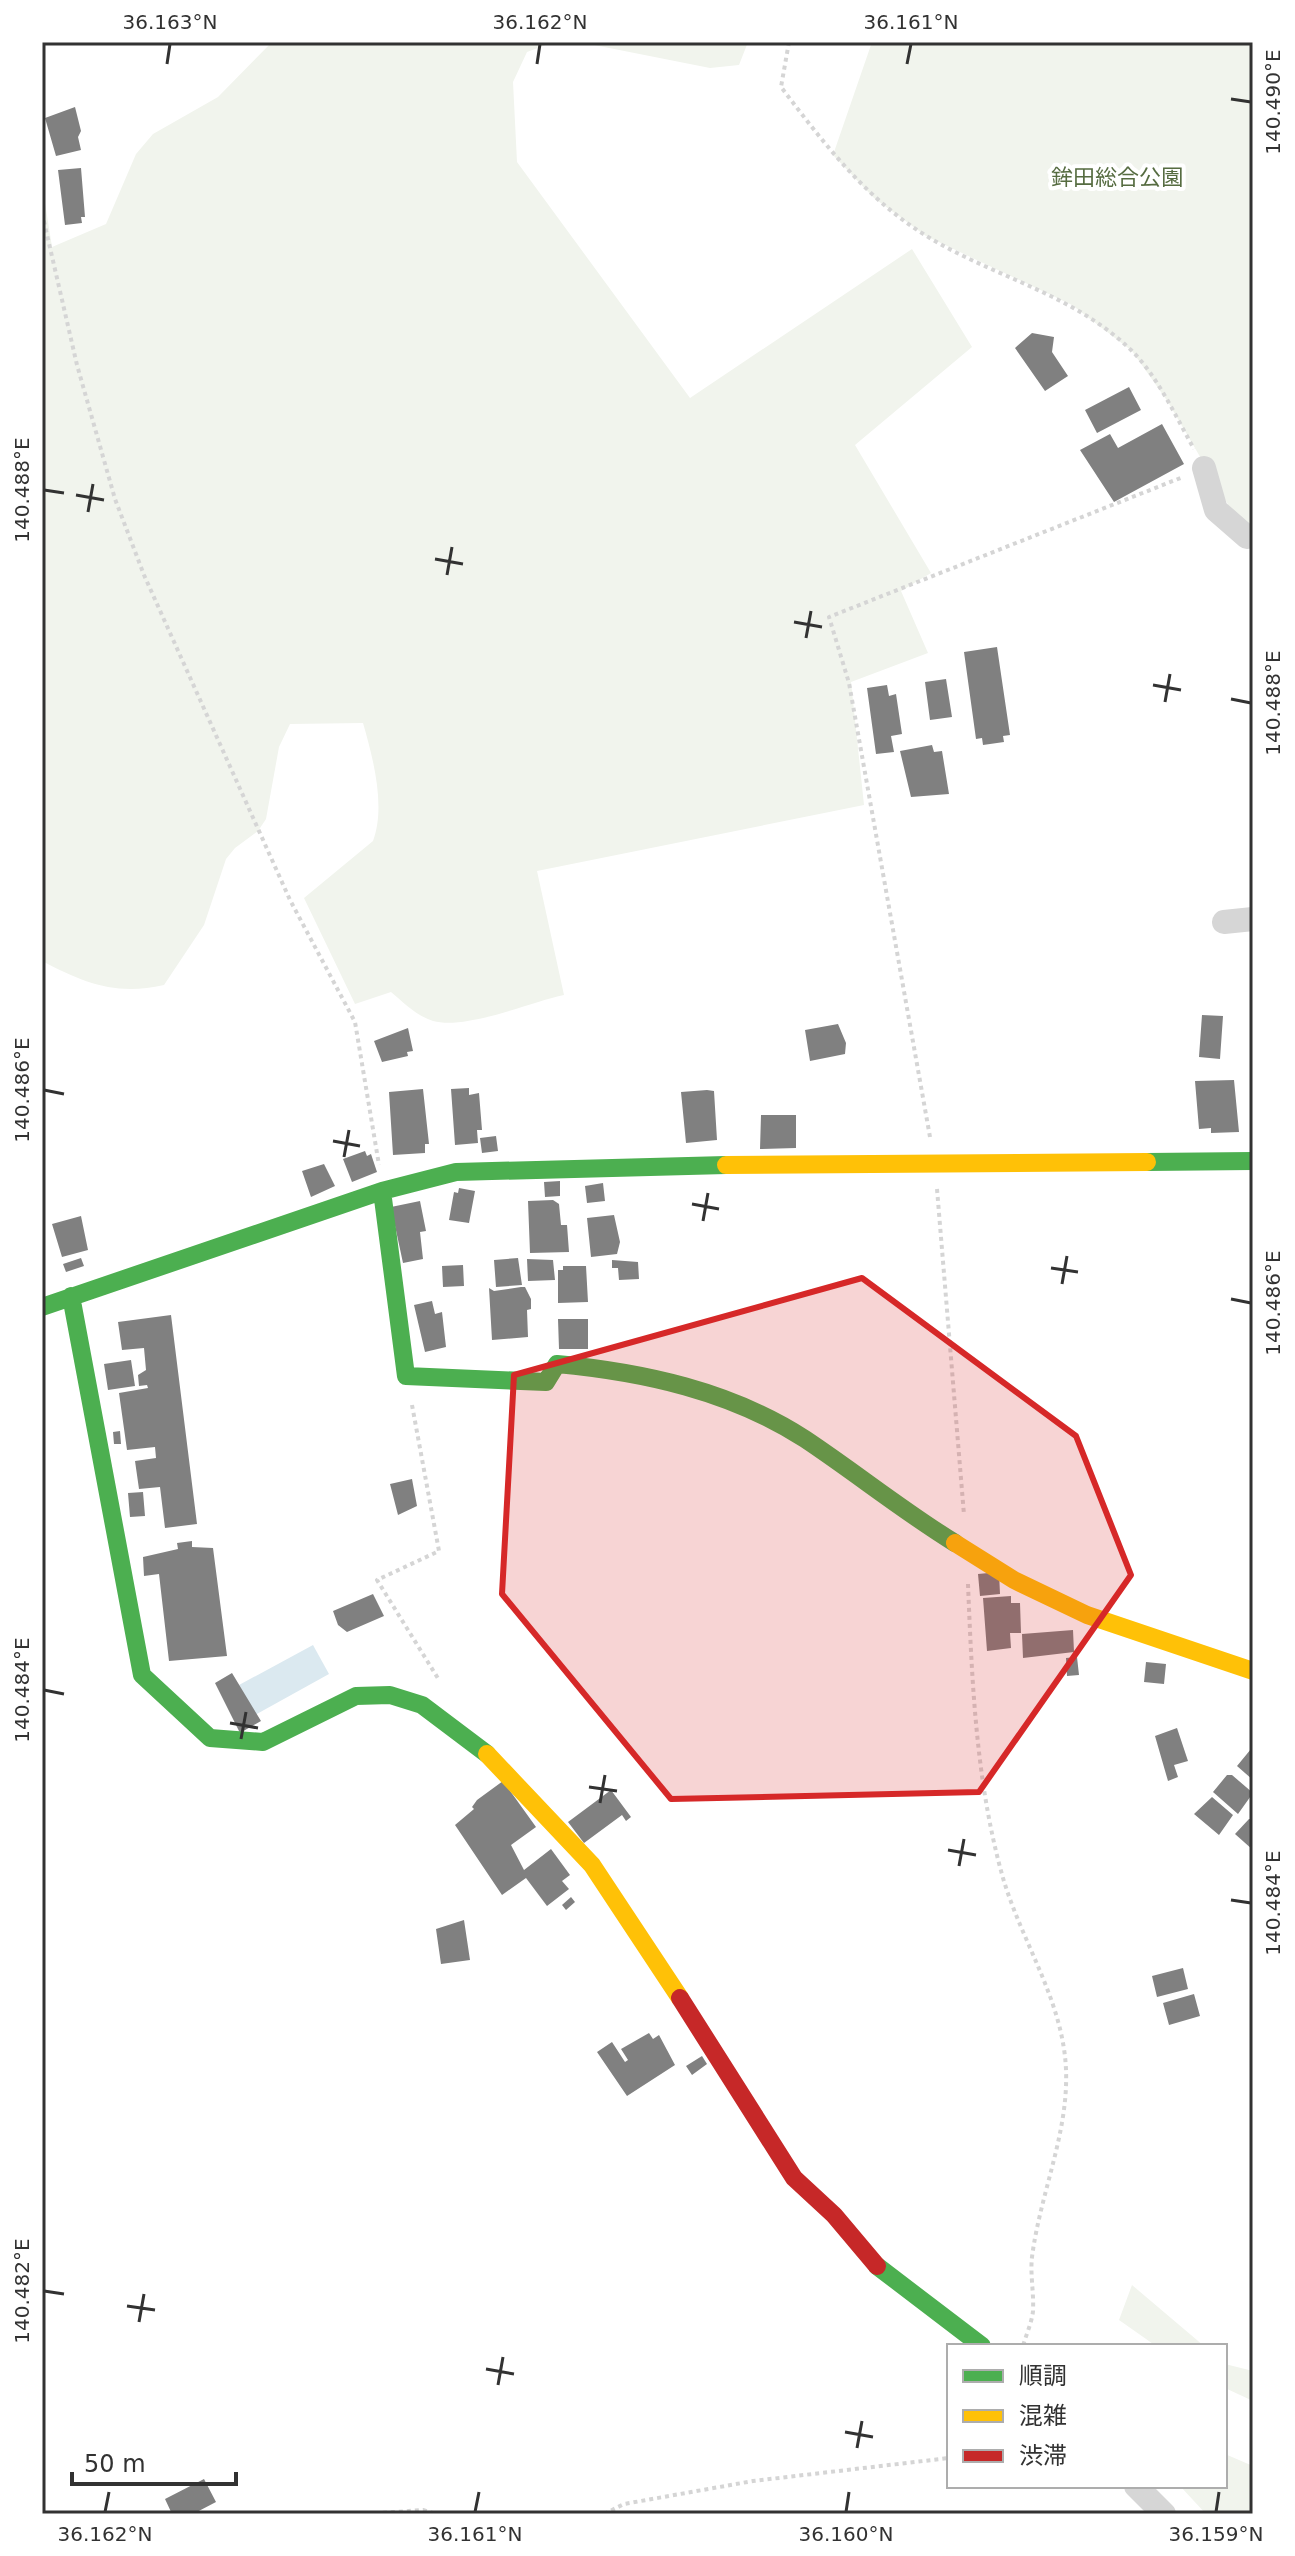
<svg xmlns="http://www.w3.org/2000/svg" width="1295" height="2556" viewBox="0 0 1295 2556" font-family="'DejaVu Sans','Noto Sans JP',sans-serif">
  <style>
    .green { fill: #f1f4ed }
    .water { fill: #dbe9f0 }
    .building { fill: #808080 }
    .lines { fill: none; stroke-linecap: round; stroke-linejoin: round }
    .path { stroke: #d5d5d5; stroke-width: 4; stroke-dasharray: 4 4; stroke-linecap: butt }
    .street { stroke: #d6d6d6; stroke-width: 24 }
    .fast { stroke: #4caf50; stroke-width: 18 }
    .slow { stroke: #ffc107; stroke-width: 18 }
    .jam { stroke: #c62828; stroke-width: 18 }
    .marked { fill: #d62828; fill-opacity: 0.2; stroke: #d62828; stroke-width: 6; stroke-linejoin: round }
    .ticks { fill: none; stroke: #323232; stroke-width: 3 }
    .labels { text-anchor: middle; stroke-width: 8; stroke-linejoin: round; paint-order: stroke }
    .park-label { font-size: 22px; fill: #566c41; stroke: #fff }
    .neatline { fill: none; stroke: #323232; stroke-width: 3 }
    .ticks-label { font-size: 20px; text-anchor: middle; fill: #323232 }
  </style>
  <rect width="100%" height="100%" fill="#fff"/>
  <path class="green" d="M272,42H576L551,43L527,52L513,82L517,162L690,398L912,249L972,347L855,445L931,573L901,591L928,653L851,682L864,805L537,871L564,995C530,1002 467,1030 433,1021C417,1016 404,1003 391,992L355,1004L304,898L373,841C386,806 373,758 363,723L290,724L279,747L266,819L258,831L235,848L226,859L204,925L164,985C116,996 84,983 42,961V184L52,247L106,224L136,154L153,134L218,97Z
    M579,42H748L739,65L710,68Z
    M872,42H1253V536L1247,537L1168,402L1132,351L1072,305L926,236L874,198L833,155Z
    M1132,2285L1204,2346H1156L1119,2320Z
    M1225,2364L1253,2371V2401L1225,2388Z
    M1225,2454L1253,2466V2514H1206L1180,2486H1225Z"/>
  <path class="water" d="M313,1645L329,1674L255,1715L239,1685Z"/>
  <path class="building" d="M75,107L81,131L78,137L81,150L56,156L45,118Z
    M81,168L85,217H81L82,223L65,225L58,170Z
    M1032,333L1054,337L1052,352L1068,376L1045,391L1015,348Z
    M1129,387L1141,410L1097,433L1085,410Z
    M1162,424L1184,464L1114,502L1080,450L1110,434L1118,448Z
    M997,647L1010,735L1003,736L1004,742L983,745L982,738L976,739L964,652Z
    M946,679L952,717L930,720L925,682Z
    M887,685L889,696L896,694L902,734L891,736L894,752L876,754L867,688Z
    M932,745L934,752L942,751L949,794L911,797L900,751Z
    M1202,1015L1223,1016L1220,1059L1199,1057Z
    M838,1024L846,1043L845,1054L810,1061L805,1030Z
    M408,1028L413,1051L407,1052L408,1056L382,1062L374,1041Z
    M1234,1080L1239,1132L1211,1133V1128L1199,1129L1195,1081Z
    M469,1088V1095L479,1093L482,1130H477L478,1143L455,1145L451,1089Z
    M423,1089L429,1144H425V1153L393,1155L389,1092Z
    M707,1090L714,1091L717,1140L686,1143L681,1092Z
    M761,1115H796V1148L760,1149Z
    M496,1136L498,1151L482,1153L480,1138Z
    M365,1151L367,1156L371,1154L377,1172L352,1182L343,1159Z
    M324,1164L335,1186L311,1197L302,1171Z
    M560,1181V1196L545,1197L544,1182Z
    M603,1183L605,1201L587,1203L585,1186Z
    M459,1188L475,1191L469,1223L449,1220L454,1192L458,1193Z
    M553,1200L559,1204L561,1225H567L569,1252L530,1253L528,1201Z
    M420,1201L426,1231L420,1232L423,1259L403,1263L391,1207Z
    M614,1215L620,1242L617,1254L591,1257L587,1218Z
    M81,1216L88,1250L62,1257L52,1224Z
    M81,1258L84,1266L66,1272L63,1264Z
    M518,1258L522,1285L496,1287L494,1260Z
    M527,1259L553,1260L555,1280L528,1281Z
    M612,1260L638,1262L639,1279L619,1280L618,1268H612Z
    M463,1265L464,1286L443,1287L442,1266Z
    M563,1266H586L588,1302L558,1303V1270H563Z
    M521,1287H525L531,1299V1309L527,1310L528,1337L492,1340L489,1288L494,1291Z
    M432,1301L435,1314L442,1312L446,1347L425,1352L414,1305Z
    M171,1315L197,1524L165,1528L160,1487L139,1489L135,1461L156,1458L155,1447L127,1450L119,1393L148,1388L147,1385L139,1386L138,1375L146,1370L144,1348L122,1350L118,1322Z
    M558,1319H588V1349H559Z
    M131,1360L135,1386L108,1390L104,1364Z
    M120,1431L121,1444H114L113,1432Z
    M412,1479L417,1506L398,1515L390,1484Z
    M143,1492L145,1516L130,1517L128,1493Z
    M192,1541V1547L213,1548L227,1656L169,1661L159,1574L144,1576L143,1557L178,1549L177,1543Z
    M999,1572L1000,1594L980,1596L978,1574Z
    M373,1594L384,1616L347,1632L338,1625L333,1611Z
    M1011,1596V1603H1020L1021,1633H1010L1011,1648L987,1651L983,1598Z
    M1073,1630L1074,1652L1023,1658L1022,1634Z
    M1077,1657L1079,1675L1067,1676L1066,1658Z
    M1146,1662L1166,1664L1164,1684L1144,1682Z
    M232,1673L261,1721L240,1733L215,1683Z
    M1177,1728L1188,1761L1174,1765L1178,1777L1168,1781L1155,1736Z
    M1251,1749L1253,1751V1780L1237,1766Z
    M1227,1775H1232L1253,1793L1238,1814L1213,1792Z
    M503,1781L536,1827L511,1845L524,1870L551,1849L570,1875L562,1881L569,1889L547,1906L526,1878L502,1895L455,1825L474,1809L472,1807L477,1800Z
    M611,1790L631,1817L626,1821L622,1815L584,1843L568,1822Z
    M1212,1797L1233,1815L1219,1835L1194,1814Z
    M1249,1819H1253V1850L1235,1834Z
    M571,1897L575,1902L566,1910L562,1905Z
    M464,1920L470,1960L441,1964L436,1929Z
    M1183,1968L1188,1989L1157,1997L1152,1976Z
    M1194,1994L1200,2016L1169,2025L1163,2003Z
    M649,2033L653,2039L659,2035L675,2065L627,2096L597,2052L612,2042L625,2062L628,2060L621,2049Z
    M702,2056L707,2064L692,2075L686,2066Z
    M204,2479L216,2502L193,2514H172L165,2499Z"/>
  <g class="lines">
    <path class="path" d="M789,42L781,87C823,142 865,198 925,235C992,277 1073,293 1132,351C1158,377 1176,417 1194,449
      M42,213L77,365L115,499L144,575L290,900L355,1022L379,1165
      M930,1137L849,683L829,617L1183,477
      M937,1189L964,1515
      M412,1405L439,1551L377,1580L439,1680
      M968,1584C972,1682 976,1783 1003,1878C1020,1936 1055,1989 1064,2049C1075,2120 1041,2187 1032,2257C1030,2274 1034,2293 1033,2311C1032,2322 1026,2335 1023,2346
      M367,2514L423,2510L436,2514
      M604,2514L624,2504L753,2481L949,2458"/>
    <path class="street" d="M1204,468L1216,510L1247,537L1253,536
      M1224,922L1253,919
      M1136,2486L1164,2514"/>
    <path class="fast" d="M1147,1162L1253,1161
      M382,1191L406,1376L546,1382L557,1364C643,1372 731,1391 805,1439C856,1473 903,1511 955,1543
      M71,1296L142,1675L210,1738L263,1742L356,1696L390,1695L422,1705L487,1754
      M42,1307L382,1191L456,1172L726,1165
      M877,2266L982,2346"/>
    <path class="slow" d="M726,1165L1147,1162
      M955,1543L1014,1580L1087,1615L1253,1671
      M487,1754L592,1865L680,1998"/>
    <path class="jam" d="M680,1998L794,2178L834,2215L877,2266"/>
  </g>
  <path class="marked" d="M862,1278L1076,1436L1131,1575L979,1792L671,1799L502,1594L514,1375Z"/>
  <path class="ticks" d="M167,64L170,44M537,64L540,44M907,64L911,44M1231,99L1251,102M44,490L64,493M76,495L104,500M88,512L93,484M435,559L463,564M447,575L452,547M794,622L822,627M806,638L811,611M1153,685L1181,690M1231,699L1251,703M1165,702L1170,674M44,1090L64,1094M333,1141L360,1146M344,1157L349,1130M692,1204L719,1209M703,1221L708,1193M1051,1268L1078,1272M1062,1284L1067,1256M1231,1299L1251,1303M44,1690L64,1694M230,1723L258,1728M241,1739L246,1712M589,1787L617,1791M600,1803L605,1775M948,1850L976,1855M959,1866L964,1839M1231,1900L1251,1903M44,2291L64,2294M127,2306L155,2310M139,2322L144,2294M486,2369L514,2374M498,2385L503,2357M845,2432L873,2437M857,2448L862,2421M105,2512L109,2492M475,2512L479,2492M846,2512L849,2492M1216,2512L1219,2492"/>
  <g class="labels">
    <g class="park-label">
      <text x="1117" y="185">鉾田総合公園</text>
    </g>
  </g>
  <rect width="1295" height="2556" fill="none" stroke="#ffffff" stroke-width="88"/>
  <rect x="947" y="2344" width="280" height="144" fill="#ffffff" stroke="#adadad" stroke-width="2"/>
  <rect x="963" y="2370" width="40" height="12" fill="#4caf50" stroke="#adadad" stroke-width="2"/>
  <text x="1019" y="2384" font-size="24" fill="#323232">順調</text>
  <rect x="963" y="2410" width="40" height="12" fill="#ffc107" stroke="#adadad" stroke-width="2"/>
  <text x="1019" y="2424" font-size="24" fill="#323232">混雑</text>
  <rect x="963" y="2450" width="40" height="12" fill="#c62828" stroke="#adadad" stroke-width="2"/>
  <text x="1019" y="2464" font-size="24" fill="#323232">渋滞</text>
  <path d="M72 2472v12h164v-12" fill="none" stroke="#323232" stroke-width="4"/>
  <text x="84" y="2472" font-size="24" fill="#323232" stroke="#ffffff" stroke-width="6" paint-order="stroke">50 m</text>
  <rect x="44" y="44" width="1207" height="2468" class="neatline"/>
  <g class="ticks-label">
    <text x="170" y="29">36.163°N</text>
    <text x="540" y="29">36.162°N</text>
    <text x="911" y="29">36.161°N</text>
    <text transform="translate(1273 102) rotate(-90)" y="7">140.490°E</text>
    <text transform="translate(22 490) rotate(-90)" y="7">140.488°E</text>
    <text transform="translate(1273 703) rotate(-90)" y="7">140.488°E</text>
    <text transform="translate(22 1090) rotate(-90)" y="7">140.486°E</text>
    <text transform="translate(1273 1303) rotate(-90)" y="7">140.486°E</text>
    <text transform="translate(22 1690) rotate(-90)" y="7">140.484°E</text>
    <text transform="translate(1273 1903) rotate(-90)" y="7">140.484°E</text>
    <text transform="translate(22 2291) rotate(-90)" y="7">140.482°E</text>
    <text x="105" y="2541">36.162°N</text>
    <text x="475" y="2541">36.161°N</text>
    <text x="846" y="2541">36.160°N</text>
    <text x="1216" y="2541">36.159°N</text>
  </g>
</svg>
